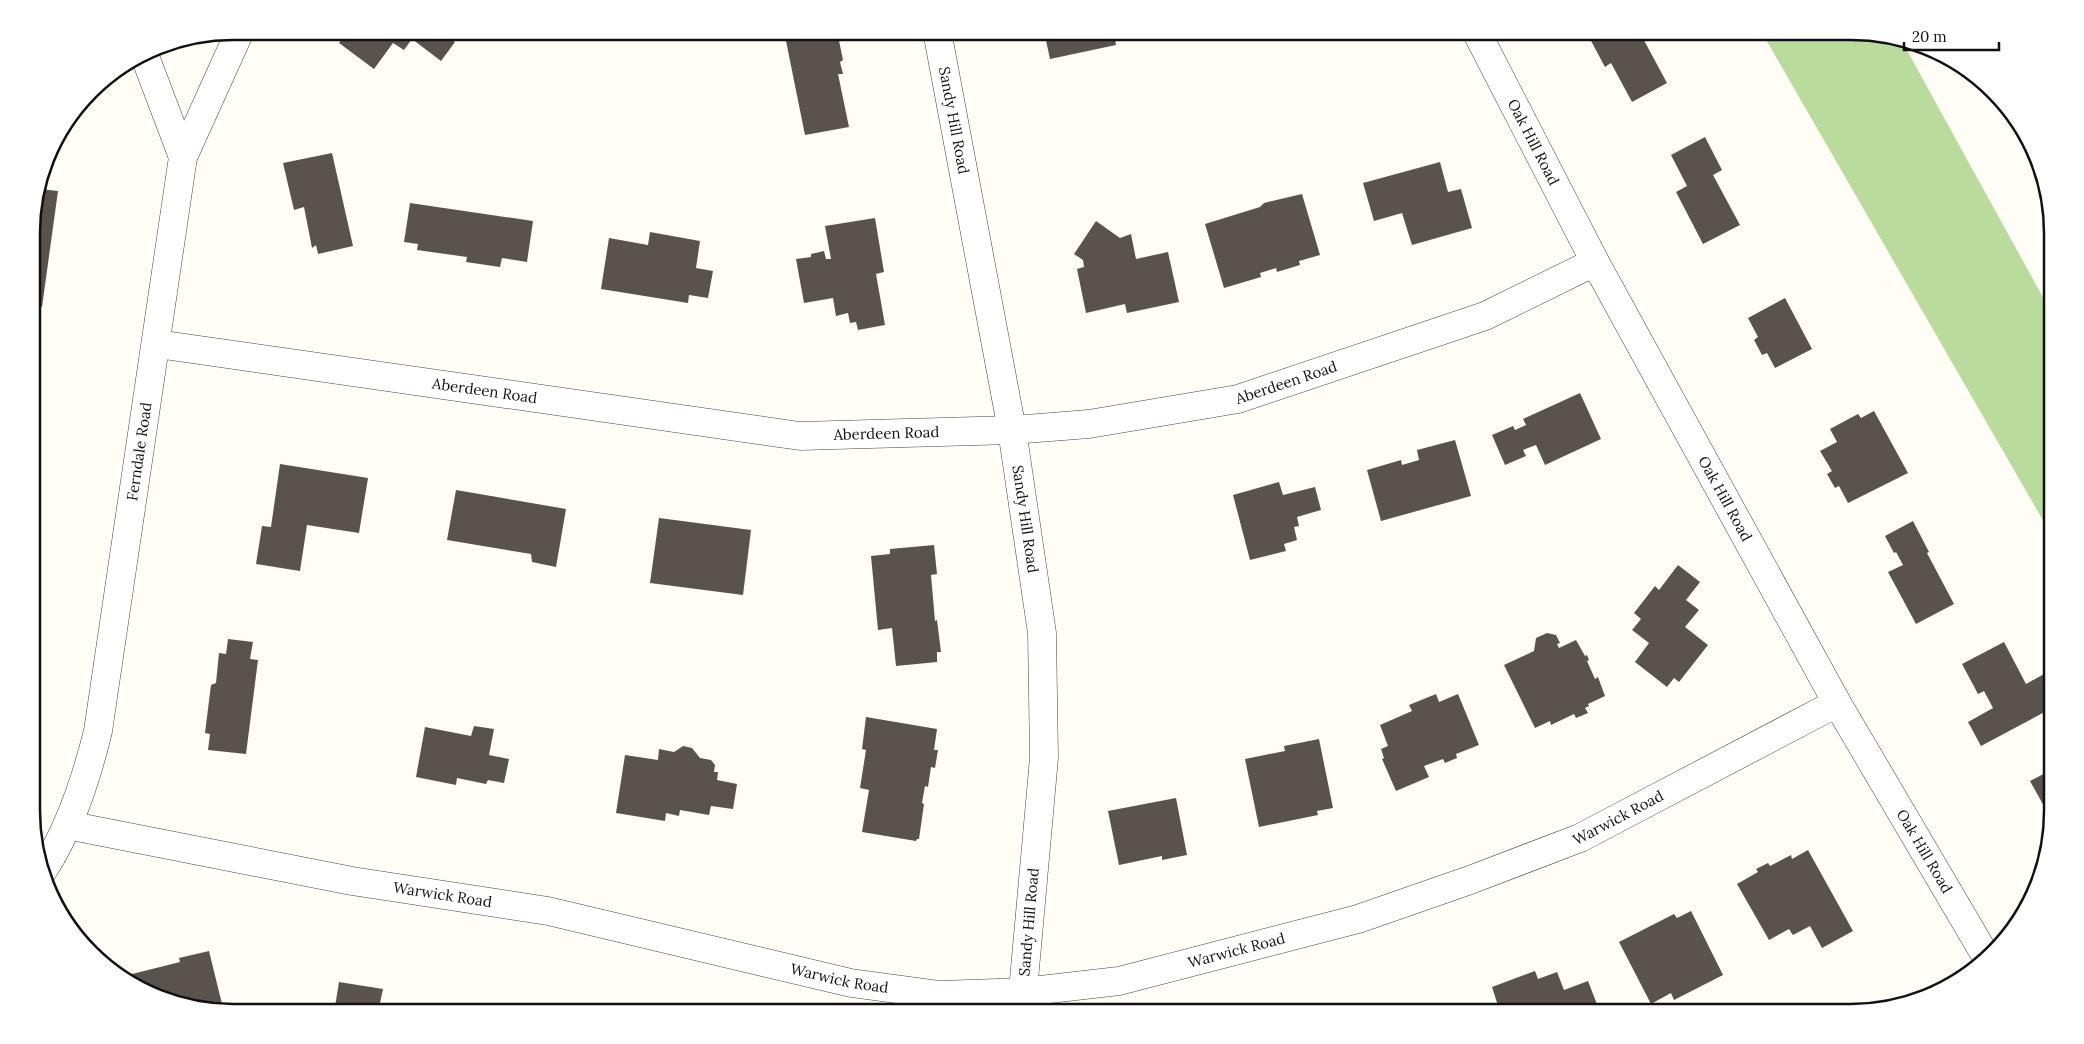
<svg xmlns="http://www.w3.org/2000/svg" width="2084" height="1044" viewBox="0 0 2084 1044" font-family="Lora,serif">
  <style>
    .forest { fill: #b9dc9c }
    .building { fill: #5a524d }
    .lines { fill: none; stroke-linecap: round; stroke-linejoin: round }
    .street-casing { stroke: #444; stroke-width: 29 }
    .street { stroke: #fff; stroke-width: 28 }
    .labels { text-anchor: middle; stroke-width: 5; stroke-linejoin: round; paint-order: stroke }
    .street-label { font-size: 15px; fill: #111; stroke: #fff }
    .rim { fill: none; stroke: #111; stroke-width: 2.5 }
  </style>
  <rect width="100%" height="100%" fill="#fffdf5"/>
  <path class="forest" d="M1761,31H1851L1903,43L2051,312L2052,536Z"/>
  <path class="building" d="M348,31H451L447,37L455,42L441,61L412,39L404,50L393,43L374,69L339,43Z
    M784,31H837L843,60L840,62L843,74H838L849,127L805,135Z
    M1044,31H1114L1116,45L1050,59Z
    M1599,31H1639L1667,83L1632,102L1611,63L1605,67L1589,37Z
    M1705,137L1722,170L1713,175L1740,225L1703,244L1676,192L1687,186L1671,155Z
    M332,153L353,246L318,254L316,245L312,248L304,207L294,210L283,163Z
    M1440,162L1448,192L1461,189L1472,228L1412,245L1402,213L1374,221L1363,183Z
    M40,189L58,191L42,307L32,305V219Z
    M1302,194L1320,255L1299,261L1300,265L1277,272L1276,268L1260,273L1261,277L1224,288L1205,224L1260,207L1264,203Z
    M410,203L533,221L527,262L502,258L500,267L466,262L467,257L417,250L418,244L404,242Z
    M875,218L884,272L876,274L885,325L858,330L856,322L850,323L848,313L836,316L833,298L804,303L796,259L811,257V254L824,251L826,259H831L825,226Z
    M1096,221L1120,238L1131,234L1136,259L1168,252L1179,302L1127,313L1125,304L1086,313L1077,269L1084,267L1083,260L1074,254Z
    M650,232L700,241L696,268L713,271L708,298L689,295L688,303L601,289L609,238L648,245Z
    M1785,298L1812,349L1775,368L1767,353L1762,355L1754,340L1758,337L1748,318Z
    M1580,393L1601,439L1545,465L1536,445L1523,450L1526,456L1505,465L1492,435L1513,426L1515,430L1526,425L1523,419Z
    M1874,411L1908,473L1848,503L1839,486L1835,488L1827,474L1832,471L1820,451L1837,442L1830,429L1858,414L1861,418Z
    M1455,440L1471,496L1381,521L1367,470L1401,460L1402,465L1419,460L1417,450Z
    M280,464L368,478L359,533L307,525L300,571L256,564L262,526L271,527Z
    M1279,482L1283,495L1315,487L1321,510L1297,517L1299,526L1294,527L1297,540L1284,544L1286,551L1250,560L1233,495Z
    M456,490L566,509L556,567L532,562L531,554L447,540Z
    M659,518L751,530L743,595L650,583Z
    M1913,521L1929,552L1927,553L1954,604L1916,624L1888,572L1903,565L1896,552L1894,553L1885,536Z
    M934,545L937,574L931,575L935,621L937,620L941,652H937V662L896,666L892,628L878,630L871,556L890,554V549Z
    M1678,565L1700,582L1686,600L1699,610L1685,627L1708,645L1679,682L1674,678L1667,687L1635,662L1649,643L1632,630L1641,619L1634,613L1655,586L1659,590Z
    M1547,633L1556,635L1560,643L1557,644L1559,648L1576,640L1585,656L1587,655L1589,660L1587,661L1595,679L1598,677L1605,696L1588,704L1589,706L1585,708L1588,713L1576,718L1574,714L1551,725L1550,721L1535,728L1504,665L1534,651L1536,638Z
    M228,639L253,642L250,659L258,660L246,754L208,750L210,734L205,733L211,685L216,683L219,653L226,654Z
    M2004,642L2026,684L2044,674L2052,690V708L1981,746L1968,722L1993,708L1984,691L1978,694L1962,664Z
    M1436,694L1439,702L1458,694L1479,745L1456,754L1457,758L1445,763L1443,759L1424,766L1429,777L1396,791L1382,759L1384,758L1381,749L1388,746L1380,725L1412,711L1409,705Z
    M866,717L937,729L934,750H938L935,768L931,767L928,787L925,786L922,803L924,804L919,839H917L916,841L862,832L869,790L860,788L866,750L862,749Z
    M474,726L494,729L489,755L509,759L504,783L488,780L486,784L457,778L456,785L416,777L425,727L471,736Z
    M1319,739L1333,808L1317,811L1318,815L1259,827L1245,759L1285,751L1284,746Z
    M683,746L692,748L700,758L711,760L715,765L714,772H718L717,780L737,784L733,809L711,806L709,815L680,810L679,816L666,813L665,821L616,813L625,755L658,760L659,749L674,752Z
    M2053,769V811L2051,819L2030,781Z
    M1176,798L1187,855L1162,860V856L1119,865L1108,811Z
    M1808,850L1853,931L1822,948L1810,926L1793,935L1789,929L1769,940L1737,884L1758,872L1756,869L1768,863L1770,866L1791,855L1792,859Z
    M1691,911L1723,975L1674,1000L1671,993L1651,1004L1619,942L1674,914L1677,918Z
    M209,951L223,1008L217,1009L144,992L124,976L180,962L179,958Z
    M1535,971L1538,979L1557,972L1564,990L1588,981L1600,1012H1500L1492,987Z
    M339,982L383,989L380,1003L423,1010V1013H334Z"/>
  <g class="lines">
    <g class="street-casing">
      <g id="street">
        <path id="s1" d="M937,31L1012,430L1042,633L1044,758L1021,1013"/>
        <path id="s2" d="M1476,31L1595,262L1837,703L1987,958"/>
        <path d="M144,54L183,157"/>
        <path id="s3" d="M157,344L800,436L1012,430L1089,424L1238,399L1485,316L1595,262"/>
        <path id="s4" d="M67,825L352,881L548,911L851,983L940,995L1023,992L1119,981L1358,919L1470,880L1580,838L1837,703"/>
        <path id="s5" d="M42,872C70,829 86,780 98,731L183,157L240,31"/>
      </g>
    </g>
    <use href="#street" class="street"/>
  </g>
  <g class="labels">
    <g class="street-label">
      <text dy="5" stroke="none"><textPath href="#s1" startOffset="91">Sandy Hill Road</textPath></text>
      <text dy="5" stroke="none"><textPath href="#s2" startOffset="125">Oak Hill Road</textPath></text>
      <text dy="5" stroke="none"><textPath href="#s3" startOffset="1141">Aberdeen Road</textPath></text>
      <text dy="5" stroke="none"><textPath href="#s3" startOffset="331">Aberdeen Road</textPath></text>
      <text dy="5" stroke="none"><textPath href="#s3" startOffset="736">Aberdeen Road</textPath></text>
      <text dy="5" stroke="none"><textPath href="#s5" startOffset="435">Ferndale Road</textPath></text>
      <text dy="5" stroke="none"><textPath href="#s2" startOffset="530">Oak Hill Road</textPath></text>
      <text dy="5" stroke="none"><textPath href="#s1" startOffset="496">Sandy Hill Road</textPath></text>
      <text dy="5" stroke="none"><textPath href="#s4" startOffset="1596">Warwick Road</textPath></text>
      <text dy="5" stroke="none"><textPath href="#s2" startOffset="935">Oak Hill Road</textPath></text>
      <text dy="5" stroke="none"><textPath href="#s4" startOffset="382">Warwick Road</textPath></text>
      <text transform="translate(1029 922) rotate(-85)" y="5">Sandy Hill Road</text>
      <text dy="5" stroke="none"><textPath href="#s4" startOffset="1191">Warwick Road</textPath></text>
      <text dy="5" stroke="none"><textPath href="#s4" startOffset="788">Warwick Road</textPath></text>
    </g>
  </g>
  <path d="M0 0H2084V1044H0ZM233 40H1851A193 193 0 0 1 2044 233V811A193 193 0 0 1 1851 1004H233A193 193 0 0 1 40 811V233A193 193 0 0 1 233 40Z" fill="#fff" fill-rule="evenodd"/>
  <path class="rim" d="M233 40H1851A193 193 0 0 1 2044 233V811A193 193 0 0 1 1851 1004H233A193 193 0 0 1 40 811V233A193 193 0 0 1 233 40Z"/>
  <path d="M1904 42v8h95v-8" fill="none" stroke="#111111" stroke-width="2.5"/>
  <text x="1912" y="42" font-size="15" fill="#111111" stroke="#ffffff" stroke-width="4" paint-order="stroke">20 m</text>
</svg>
